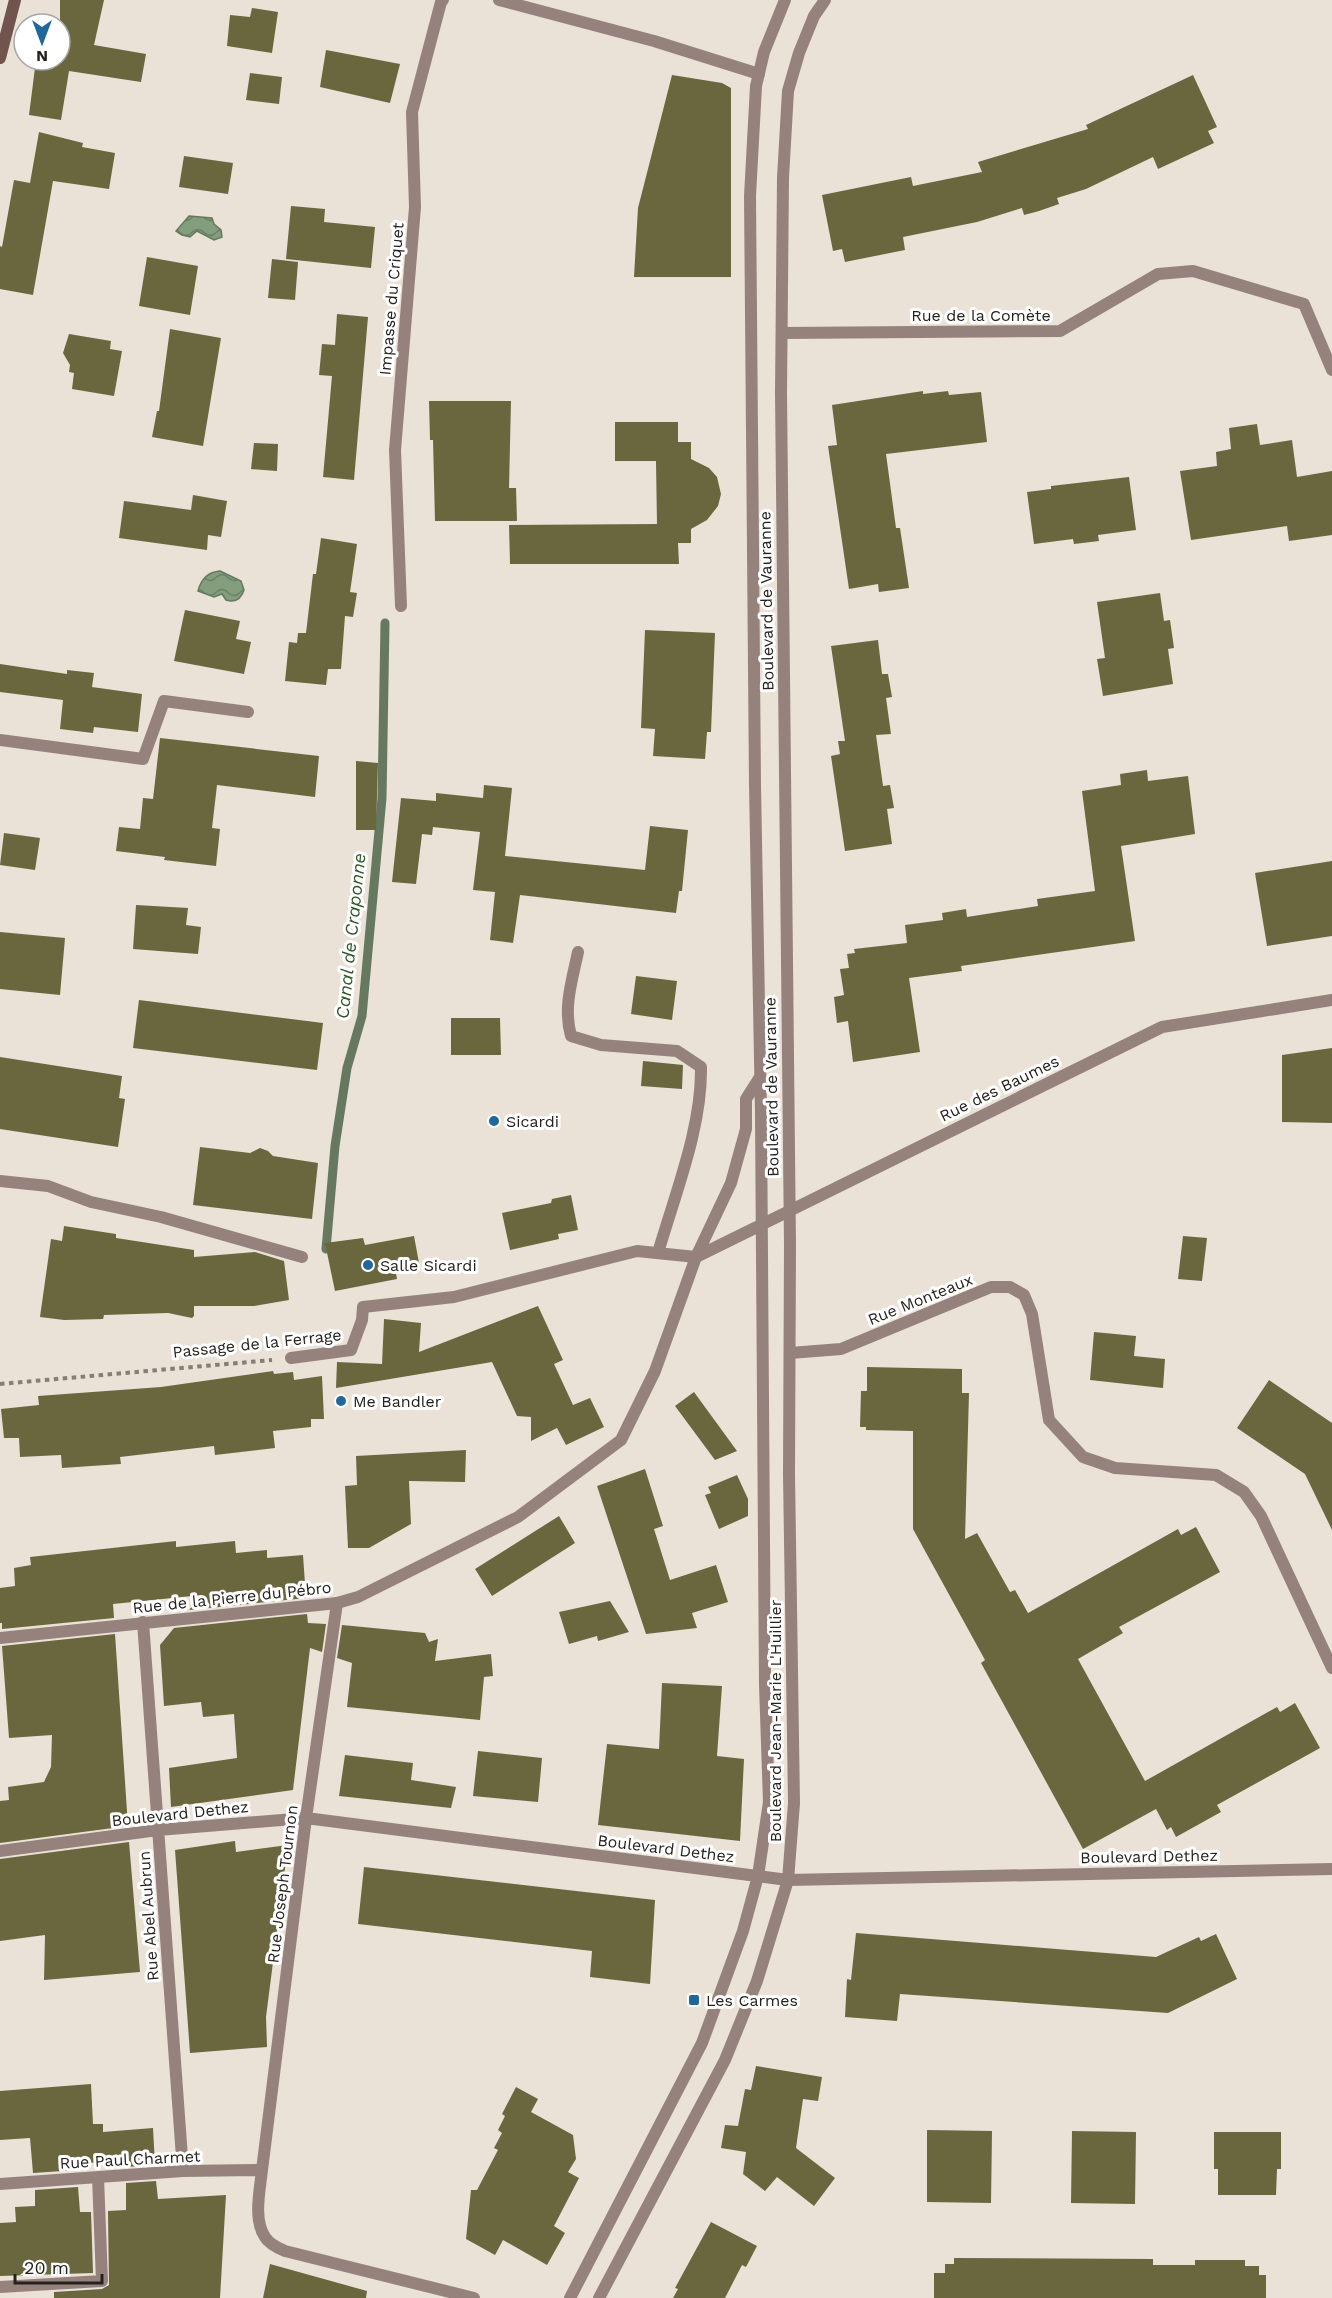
<svg xmlns="http://www.w3.org/2000/svg" width="1332" height="2298" viewBox="0 0 1332 2298" font-family="'Work Sans',sans-serif">
  <style>
    .water { fill: url(#water-waves); stroke: #667960; stroke-width: 1.5 }
    .lines { fill: none; stroke-linecap: round; stroke-linejoin: round }
    .stream { stroke: #667960; stroke-width: 9 }
    .building { fill: #6a673f }
    .path { stroke: #847e77; stroke-width: 4; stroke-dasharray: 4.5 4.5; stroke-linecap: butt }
    .service { stroke: #96827c; stroke-width: 12 }
    .minor { stroke: #96827c; stroke-width: 12 }
    .tertiary { stroke: #96827c; stroke-width: 12 }
    .secondary { stroke: #70544d; stroke-width: 12 }
    .poi-dot { fill: #20689c; stroke: #fff; stroke-width: 2 }
    .labels { text-anchor: middle; stroke-width: 6; stroke-linejoin: round; paint-order: stroke }
    .street-label { font-size: 16px; fill: #25221e; stroke: #fff }
    .poi-label { font-size: 16px; fill: #25221e; stroke: #fff; text-anchor: start }
    .water-label { font-size: 18px; font-style: italic; fill: #2d5525; stroke: #fff }
  </style>
  <defs>
    <pattern id="water-waves" width="16" height="10" patternUnits="userSpaceOnUse" patternTransform="scale(1.5)"><rect width="16" height="10" fill="#829e7c"/><path d="M0 5q4-4 8 0t8 0" fill="none" stroke="#6a8065"/></pattern>
  </defs>
  <rect width="100%" height="100%" fill="#eae1d7"/>
  <path class="water" d="M189,216L212,218L214,224L221,230L222,237L214,240L197,231L190,237L182,235L176,231Z
    M220,571L241,581L244,590C241,599 235,603 226,600L222,594L214,597L198,591C201,579 208,572 220,571Z"/>
  <g class="lines">
    <path class="stream" d="M326,1249L335,1146L347,1068L362,1016L382,798L385,623"/>
  </g>
  <path class="building" d="M60,0H104L94,45L146,54L141,82L69,71L61,120L29,115L36,60H60Z
    M252,8L278,12L272,53L227,46L230,15L250,17Z
    M326,50L400,64L390,103L320,87Z
    M250,73L282,77L279,104L246,100Z
    M672,75L722,83L731,88V277H634L638,208Z
    M1193,75L1217,127L1208,131L1214,143L1158,169L1153,157L1086,189L1057,198L1059,204L1039,211L1024,215L1022,208L977,222L903,237L905,250L845,262L842,249L833,251L822,195L911,177L913,186L982,172L978,162L1088,129L1086,125Z
    M39,132L83,143L82,147L115,153L109,189L53,181L33,295L0,289V246L2,247L14,180L30,183Z
    M184,156L233,163L228,194L179,187Z
    M291,206L325,209L324,222L375,227L371,268L286,259Z
    M147,257L198,266L190,315L139,306Z
    M272,259L298,262L295,300L268,298Z
    M337,314L368,317L354,480L323,477L332,376L319,375L322,344L335,345Z
    M170,329L221,338L203,446L152,437L157,411H159Z
    M69,334L111,341L110,349L122,351L114,396L72,389L74,373L69,372L70,365L63,353Z
    M923,391V394L948,391L949,395L981,392L987,442L886,454L896,528H900L909,588L879,592L878,584L849,589L828,446L837,445L832,405Z
    M429,401H511L509,488H516L517,521H435L433,440H430Z
    M615,422H678V442H691V459L709,468L717,477L721,494L718,506L707,520L691,529V543H678L679,564H510L509,525L657,524L656,461H615Z
    M1257,424L1260,445L1292,440L1297,477L1332,471V535L1289,541L1287,526L1191,540L1180,471L1217,466L1216,452L1231,449L1229,428Z
    M254,443L278,444L277,471L251,469Z
    M1129,477L1136,530L1098,535L1099,541L1074,544L1073,539L1034,544L1027,492L1051,489V486Z
    M193,495L227,501L221,537L208,535L207,550L119,538L124,501L191,510Z
    M321,538L357,544L350,592L357,593L353,617L345,616L341,669H328L326,685L285,681L289,642L297,643L298,633H306L313,574H316Z
    M1160,593L1164,621L1170,620L1174,648L1168,649L1173,684L1103,696L1097,659L1105,658L1097,602Z
    M185,610L240,621L236,639L251,642L244,674L174,661Z
    M645,630L715,633L711,732H707L705,759L653,756L655,729L641,728Z
    M878,640L882,674H888L892,697L886,698L891,734L876,735L883,786L890,785L894,808L887,809L892,844L845,851L831,756L840,754L838,741H845L831,646Z
    M0,664L67,674V670L94,673L92,687L142,694L138,732L94,727L93,733L60,729L63,700L0,692Z
    M160,738L319,756L315,797L217,785L212,828L220,829L216,866L164,860L165,857L116,851L119,827L140,829L143,798L153,799Z
    M356,761L378,763L376,830H356Z
    M1147,770L1148,781L1188,776L1195,834L1121,846L1135,941L961,966L962,971L909,978L920,1052L853,1062L848,1021L837,1023L834,997L844,995L840,969L849,968L847,954L855,953L854,949L907,943L905,925L943,920L942,913L966,909L967,917L1038,906L1037,899L1095,891L1082,791L1121,785L1120,774Z
    M484,785L512,788L505,856L645,870L650,826L688,830L682,891H679L676,913L520,895L513,943L490,940L495,892L473,890L480,832L433,827L432,835L422,834L416,884L392,882L401,798L436,801V793L483,798Z
    M4,833L40,838L35,870L0,865Z
    M1332,861V936L1267,946L1255,873Z
    M136,905L188,908L186,925L201,927L198,954L133,949Z
    M0,932L65,938L60,995L0,989Z
    M636,976L677,981L672,1020L631,1014Z
    M139,1000L323,1023L317,1070L133,1048Z
    M451,1018H500L501,1055H451Z
    M1332,1048V1123L1282,1122V1055Z
    M0,1057L122,1076L119,1098L125,1099L118,1147L0,1129Z
    M643,1061L683,1065L682,1089L641,1086Z
    M200,1147L250,1153L260,1148L268,1151L273,1156L318,1163L312,1219L193,1205Z
    M571,1195L578,1230L558,1234L559,1239L510,1250L502,1213L551,1203L552,1199Z
    M64,1226L116,1234V1238L194,1250V1257L255,1252L284,1261L289,1300L254,1306H194V1316L192,1318L168,1313L104,1315L103,1319L64,1320L40,1317L51,1239L62,1241Z
    M414,1236L419,1263L395,1268L397,1279L335,1291L325,1243L363,1238L365,1245Z
    M1183,1236L1207,1238L1202,1281L1178,1279Z
    M538,1306L563,1360L554,1364L573,1405L590,1398L604,1427L566,1445L557,1428L531,1441V1417L517,1416L492,1362L336,1388L337,1362L382,1364L384,1319L421,1323L419,1352Z
    M1094,1332L1136,1336L1134,1356L1165,1359L1163,1388L1090,1380Z
    M867,1367L962,1369V1393H969L965,1539L977,1533L1010,1592L1015,1590L1028,1613L1178,1529L1181,1535L1196,1527L1220,1572L1119,1627L1123,1633L1078,1659L1145,1781L1277,1707L1280,1712L1295,1703L1320,1748L1217,1805L1221,1812L1176,1837L1171,1827L1167,1830L1156,1809L1083,1849L981,1663L985,1660L913,1529V1431L866,1430V1427H860L861,1391H867Z
    M273,1371L274,1374L293,1372L294,1380L322,1376L324,1419H311V1427L273,1431L275,1448L215,1455L214,1446L120,1457L121,1464L62,1468L61,1455L20,1457L19,1438H4L1,1409L39,1405L38,1396L161,1387Z
    M1269,1380L1332,1423V1530L1305,1474L1237,1428Z
    M694,1392L737,1451L715,1460L675,1406Z
    M466,1450L465,1482L409,1481L411,1524L369,1548H348L345,1486L357,1485L356,1456Z
    M645,1469L663,1526L654,1529L670,1580L716,1565L728,1602L692,1613L697,1628L646,1634L597,1486Z
    M737,1475L748,1499V1516L719,1529L705,1495L711,1493L708,1487Z
    M559,1516L575,1543L492,1596L475,1569Z
    M176,1541V1547L235,1541L236,1553L267,1550V1558L303,1555L306,1598L189,1610L202,1595L113,1604L114,1618L2,1629V1623H0V1588L15,1586L14,1568L31,1565L30,1557Z
    M610,1601L629,1632L598,1641L597,1636L569,1644L559,1612Z
    M307,1614L308,1623L326,1624L322,1652L310,1648L293,1790L171,1807L169,1768L237,1758L234,1714L203,1717L201,1702L164,1706L160,1645L174,1628Z
    M342,1625L425,1633L429,1642L438,1639L435,1661L491,1654L493,1676L484,1677L480,1720L347,1707L352,1663L337,1658Z
    M115,1634L128,1826L0,1843V1801L9,1800L8,1787L44,1782L51,1767L52,1735L9,1738L2,1646Z
    M662,1683L722,1686L717,1756L744,1759L740,1841L598,1825L607,1744L659,1749Z
    M478,1751L542,1758L538,1802L473,1796Z
    M345,1755L413,1763L411,1780L456,1787L451,1808L339,1796Z
    M235,1841L236,1852L288,1845L266,2017L267,2047L190,2053L175,1850Z
    M129,1842L140,1972L44,1980L45,1935L0,1941V1859Z
    M364,1867L655,1900L650,1984L590,1977L592,1951L358,1924Z
    M856,1933L1156,1957L1199,1937L1201,1941L1216,1934L1237,1979L1168,2013L900,1994L897,2021L845,2017L847,1979L851,1980Z
    M756,2066L822,2077L818,2101L803,2099L796,2148L835,2178L814,2206L777,2177L765,2191L743,2174L746,2152L721,2148L725,2125L738,2126L745,2089L751,2090Z
    M91,2084L93,2124H103V2132L153,2128L155,2165L126,2167V2160L77,2164V2170L33,2173L30,2138L0,2140V2091Z
    M516,2087L538,2099L531,2112L573,2135L576,2159L568,2172L579,2178L554,2226L565,2233L547,2265L503,2240L495,2255L466,2239L471,2190H477L498,2150L494,2148L502,2133L498,2130L505,2116L502,2114Z
    M927,2130L992,2131L991,2203L927,2202Z
    M1072,2131L1136,2132L1135,2204L1071,2203Z
    M1214,2132H1281V2169H1277L1276,2195H1218V2169H1214Z
    M156,2181L158,2199L226,2195L220,2298H54V2292L102,2289L109,2285L108,2211L126,2210V2183Z
    M78,2187L80,2212H91L93,2273L0,2276V2223L16,2222L15,2207L35,2206V2190Z
    M711,2222L757,2246L746,2267L742,2265L725,2298H673L678,2289L675,2288Z
    M954,2258L1153,2259V2265H1195V2260H1245V2266H1259V2275H1266V2298H934V2273H945V2264H954Z
    M270,2264L367,2291L366,2298H263Z"/>
  <g class="lines">
    <path class="path" d="M0,1384L272,1360"/>
    <path class="service" d="M0,740L143,759L164,701L248,712
      M578,952C572,981 563,1007 571,1036L601,1045L677,1051L701,1067C702,1128 675,1194 658,1253"/>
    <path class="minor" d="M499,0L654,41L759,74
      M782,333L1060,331L1158,274L1193,271L1304,304L1332,370
      M401,606L395,450L415,207L412,112L441,2L443,0
      M0,1181L48,1186L91,1202L161,1217L302,1257
      M790,1353L841,1349L991,1287H1010L1024,1295L1032,1314L1049,1420L1083,1457L1115,1468L1216,1475L1244,1492L1261,1516L1332,1668
      M291,1358L351,1350L362,1320L363,1307L454,1297L637,1251L696,1257
      M337,1603L306,1818L262,2170C260,2190 253,2219 265,2237C269,2244 278,2248 285,2251L474,2298
      M143,1622L183,2171
      M0,1851L158,1830L306,1818L788,1880L1332,1869
      M0,2184L183,2171L262,2170
      M0,2287L102,2281L98,2177"/>
    <path class="tertiary" d="M696,1257L1162,1027L1332,1000
      M0,1638L337,1603L358,1597L518,1517L621,1440L655,1371L696,1257L731,1183L746,1129V1099L760,1077
      M570,2298L702,2043L743,1931L758,1876L769,1802L765,1685L761,1114L755,785L750,196L756,86L764,52L785,0
      M599,2298L725,2060L757,1981L788,1880L794,1803L789,1474L790,1245L781,393L783,178L788,91L799,53L814,16L825,0"/>
    <path class="secondary" d="M0,58L15,0"/>
  </g>
  <g class="poi-dot">
    <circle cx="494" cy="1121" r="6"/>
    <circle cx="368" cy="1265" r="6"/>
    <circle cx="341" cy="1401" r="6"/>
    <rect x="688" y="1994" width="12" height="12" rx="3"/>
  </g>
  <g class="labels">
    <g class="street-label">
      <text transform="translate(391 299) rotate(-85)" y="6">Impasse du Criquet</text>
      <text x="981" y="321">Rue de la Comète</text>
      <text transform="translate(766 601) rotate(-91)" y="6">Boulevard de Vauranne</text>
      <text transform="translate(771 1087) rotate(-91)" y="6">Boulevard de Vauranne</text>
      <text transform="translate(999 1088) rotate(-26)" y="6">Rue des Baumes</text>
      <text transform="translate(920 1299) rotate(-22)" y="6">Rue Monteaux</text>
      <text transform="translate(257 1343) rotate(-6)" y="6">Passage de la Ferrage</text>
      <text transform="translate(232 1597) rotate(-6)" y="6">Rue de la Pierre du Pébro</text>
      <text transform="translate(775 1721) rotate(-90)" y="6">Boulevard Jean-Marie L'Huillier</text>
      <text transform="translate(180 1813) rotate(-6)" y="6">Boulevard Dethez</text>
      <text transform="translate(666 1848) rotate(7)" y="6">Boulevard Dethez</text>
      <text transform="translate(1149 1856) rotate(-1)" y="6">Boulevard Dethez</text>
      <text transform="translate(282 1884) rotate(-83)" y="6">Rue Joseph Tournon</text>
      <text transform="translate(148 1916) rotate(-94)" y="6">Rue Abel Aubrun</text>
      <text transform="translate(130 2159) rotate(-3)" y="6">Rue Paul Charmet</text>
    </g>
    <g class="poi-label">
      <text x="506" y="1127">Sicardi</text>
      <text x="380" y="1271">Salle Sicardi</text>
      <text x="353" y="1407">Me Bandler</text>
      <text x="706" y="2006">Les Carmes</text>
    </g>
    <g class="water-label">
      <text transform="translate(351 936) rotate(-84)" y="6">Canal de Craponne</text>
    </g>
  </g>
  <g transform="translate(42 42) rotate(180)"><circle r="28" fill="#ffffff" stroke="#a8a7a5" stroke-width="1.5"/>
  <path d="M0-4.5L10 22L0 15L-10 22Z" fill="#20689c"/>
  <text y="-9" font-size="16" font-weight="bold" text-anchor="middle" fill="#25221e">N</text>
  </g>
  <path d="M15 2274v9h87v-9" fill="none" stroke="#25221e" stroke-width="3"/>
  <text x="24" y="2274" font-size="18" fill="#25221e" stroke="#ffffff" stroke-width="4.5" paint-order="stroke">20 m</text>
</svg>
